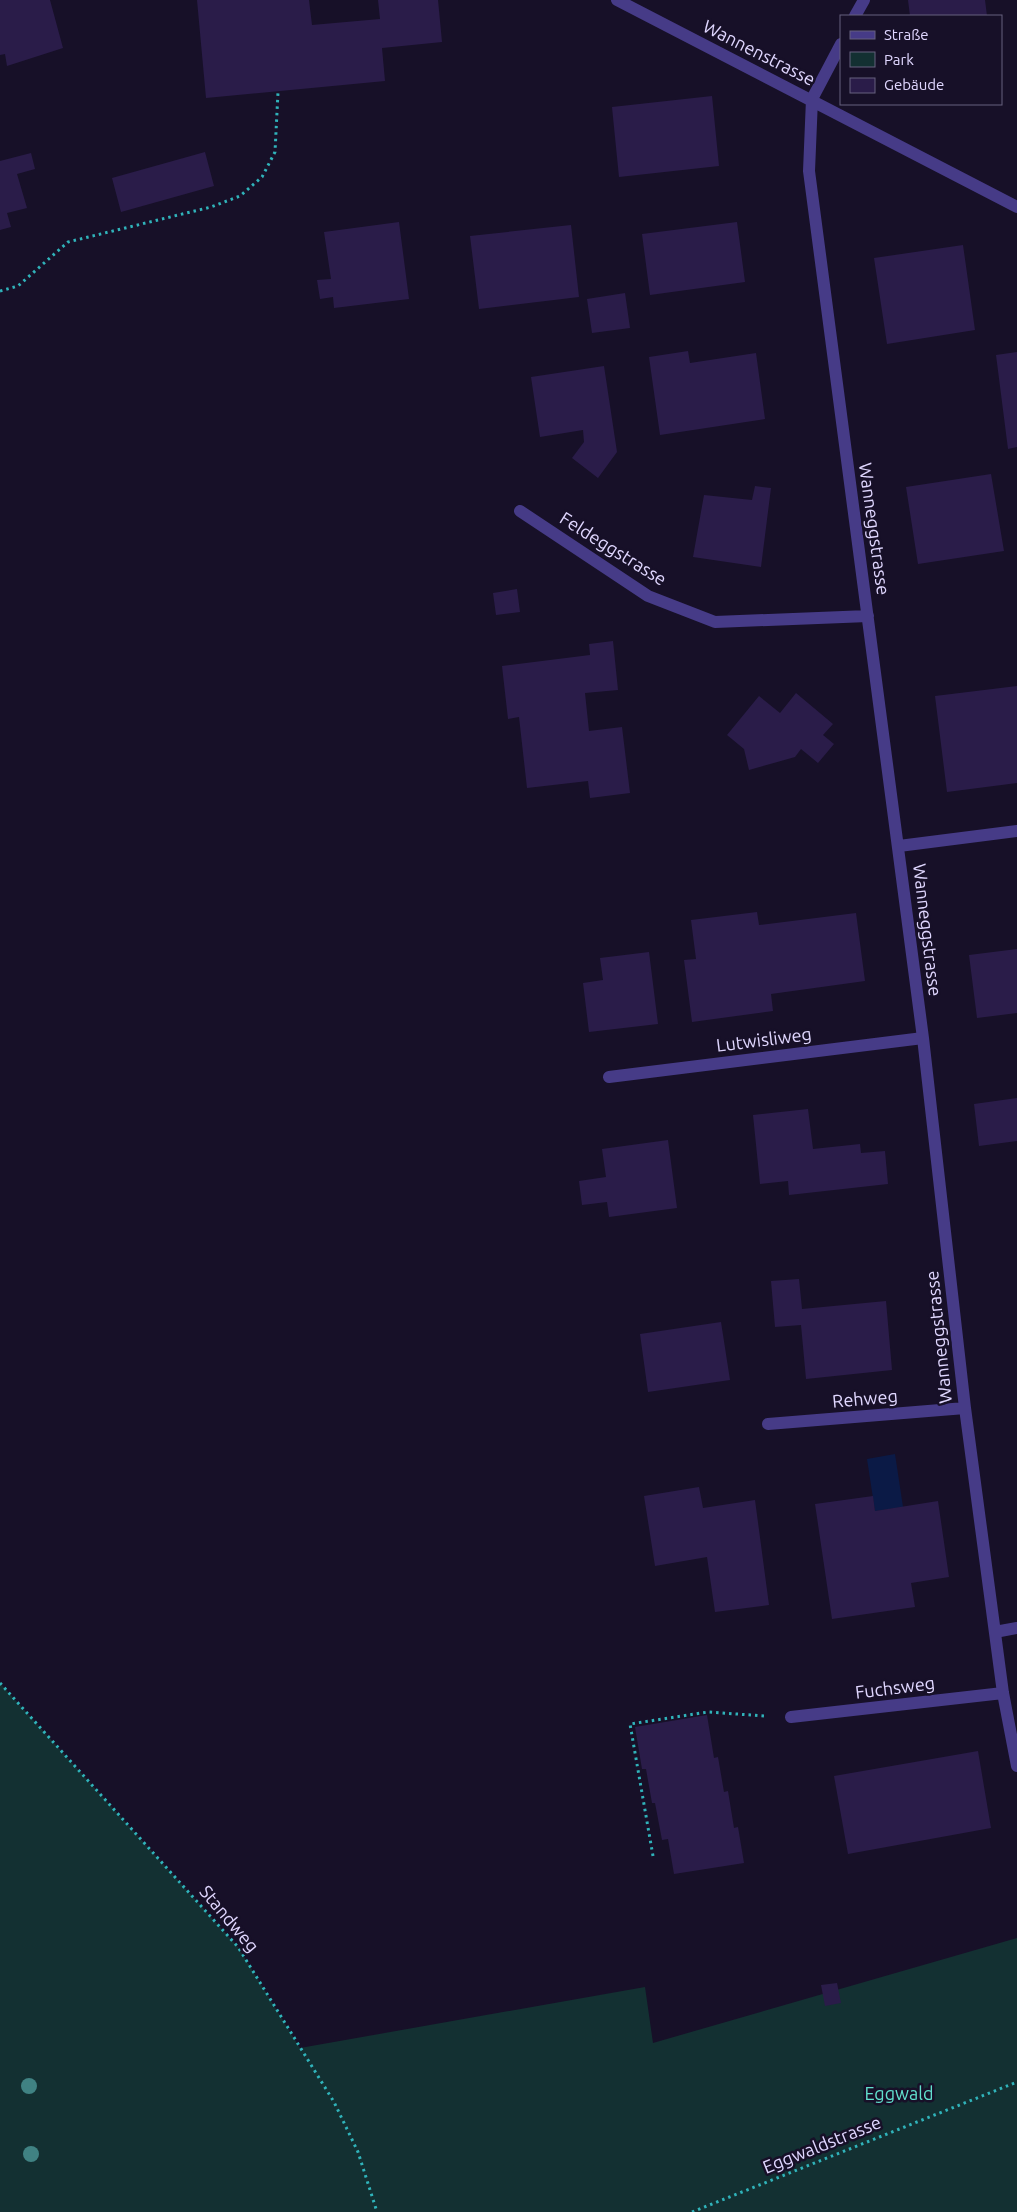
<svg xmlns="http://www.w3.org/2000/svg" width="1017" height="2212" viewBox="0 0 1017 2212" font-family="Ubuntu,sans-serif">
  <style>
    .green { fill: #133032 }
    .water { fill: #0b1a46 }
    .building { fill: #2a1c49 }
    .lines { fill: none; stroke-linecap: round; stroke-linejoin: round }
    .path { stroke: #30b3ba; stroke-width: 3; stroke-dasharray: 2.5 4; stroke-linecap: butt }
    .minor { stroke: #463b87; stroke-width: 12 }
    .tree { fill: #408283 }
    .labels { text-anchor: middle; stroke-width: 5; stroke-linejoin: round; paint-order: stroke }
    .street-label { font-size: 18px; fill: #e0d7ff; stroke: #171028 }
    .park-label { font-size: 18px; fill: #62e0ce; stroke: #171028 }
  </style>
  <rect width="100%" height="100%" fill="#171028"/>
  <path class="green" d="M0,1683L238,1947L300,2048L645,1987L653,2043L1017,1938V2212H0Z"/>
  <path class="water" d="M895,1454L903,1507L875,1511L867,1459Z"/>
  <path class="building" d="M0,0H50L63,48L7,66L5,54L0,55Z
    M197,0H309L312,25L380,19L378,0H438L442,42L382,48L385,81L206,98Z
    M908,0H985L987,16H910Z
    M712,96L719,166L619,177L612,107Z
    M205,152L214,186L121,212L112,178Z
    M31,153L35,169L17,174L27,208L7,213L11,227L0,230V161Z
    M399,222L409,299L334,308L333,297L320,299L317,280L331,279L324,232Z
    M737,222L745,282L650,295L642,234Z
    M571,225L579,297L479,309L470,236Z
    M963,245L975,330L887,344L874,258Z
    M625,293L630,328L592,333L587,299Z
    M688,351L690,363L756,353L765,419L660,435L649,357Z
    M1017,352V447L1008,449L996,355Z
    M604,366L617,452L598,478L572,458L584,442L583,430L540,437L531,377Z
    M991,474L1004,551L918,564L906,487Z
    M755,486L771,488L761,567L693,557L704,495L752,500Z
    M517,589L520,612L496,615L493,593Z
    M613,641L618,690L585,693L589,731L622,727L630,793L590,798L588,781L527,788L519,717L508,719L502,666L590,655L589,644Z
    M1017,686V783L947,792L935,696Z
    M796,693L833,724L823,735L834,744L818,763L801,749L795,757L749,770L744,749L727,735L759,696L780,713Z
    M757,912L759,925L856,913L865,981L771,994L773,1011L692,1022L684,960L696,959L691,920Z
    M1017,949V1013L977,1018L969,955Z
    M649,952L658,1024L589,1032L583,983L603,980L600,958Z
    M1017,1098V1141L979,1146L974,1104Z
    M808,1109L813,1149L860,1144L861,1153L885,1151L888,1184L789,1195L788,1181L760,1184L753,1115Z
    M668,1140L677,1208L609,1217L607,1202L582,1205L579,1181L606,1177L602,1149Z
    M799,1279L802,1309L886,1301L892,1370L806,1379L801,1325L775,1327L771,1281Z
    M721,1322L730,1380L648,1392L640,1334Z
    M699,1487L703,1508L755,1500L769,1605L715,1612L707,1557L655,1566L644,1496Z
    M873,1496L875,1511L938,1501L949,1577L911,1583L915,1607L832,1619L815,1504Z
    M707,1715L714,1758L718,1757L724,1792L728,1791L734,1828L738,1827L744,1863L674,1874L668,1839L662,1840L655,1803H652L646,1769H642L635,1727Z
    M978,1751L991,1828L848,1854L834,1776Z
    M837,1983L841,2003L825,2006L821,1985Z"/>
  <g class="lines">
    <path class="path" d="M0,291L18,286L68,242L211,207L240,196L262,177L275,152L278,92
      M0,1683L238,1947L334,2102L358,2152L377,2212
      M653,1856L630,1724L708,1712L765,1716
      M692,2212L1017,2082"/>
    <path class="minor" d="M617,0L1017,207
      M855,16L864,0
      M841,44L812,99L809,171L923,1038L965,1408L1003,1693L1017,1766
      M520,511L648,596L715,622L868,616
      M899,846L1017,831
      M609,1077L923,1038
      M768,1424L965,1408
      M995,1632L1017,1628
      M791,1717L1003,1693"/>
  </g>
  <g class="tree">
    <circle cx="29" cy="2086" r="8"/>
    <circle cx="31" cy="2154" r="8"/>
  </g>
  <g class="labels">
    <g class="street-label">
      <text transform="translate(759 53) rotate(27)" y="6">Wannenstrasse</text>
      <text transform="translate(874 529) rotate(82)" y="6">Wanneggstrasse</text>
      <text transform="translate(613 549) rotate(32)" y="6">Feldeggstrasse</text>
      <text transform="translate(927 930) rotate(83)" y="6">Wanneggstrasse</text>
      <text transform="translate(764 1040) rotate(-7)" y="6">Lutwisliweg</text>
      <text transform="translate(939 1337) rotate(-96)" y="6">Wanneggstrasse</text>
      <text transform="translate(865 1399) rotate(-5)" y="6">Rehweg</text>
      <text transform="translate(895 1688) rotate(-7)" y="6">Fuchsweg</text>
      <text transform="translate(229 1919) rotate(50)" y="6">Standweg</text>
      <text transform="translate(822 2145) rotate(-22)" y="6">Eggwaldstrasse</text>
    </g>
    <g class="park-label">
      <text x="899" y="2100">Eggwald</text>
    </g>
  </g>
  <rect x="840" y="15" width="162" height="90" fill="#171028" stroke="#67607e"/>
  <rect x="850" y="31" width="25" height="8" fill="#463b87" stroke="#67607e"/>
  <text x="884" y="40" font-size="15" fill="#e0d7ff">Straße</text>
  <rect x="850" y="52" width="25" height="15" fill="#133032" stroke="#67607e"/>
  <text x="884" y="65" font-size="15" fill="#e0d7ff">Park</text>
  <rect x="850" y="78" width="25" height="15" fill="#2a1c49" stroke="#67607e"/>
  <text x="884" y="90" font-size="15" fill="#e0d7ff">Gebäude</text>
</svg>
